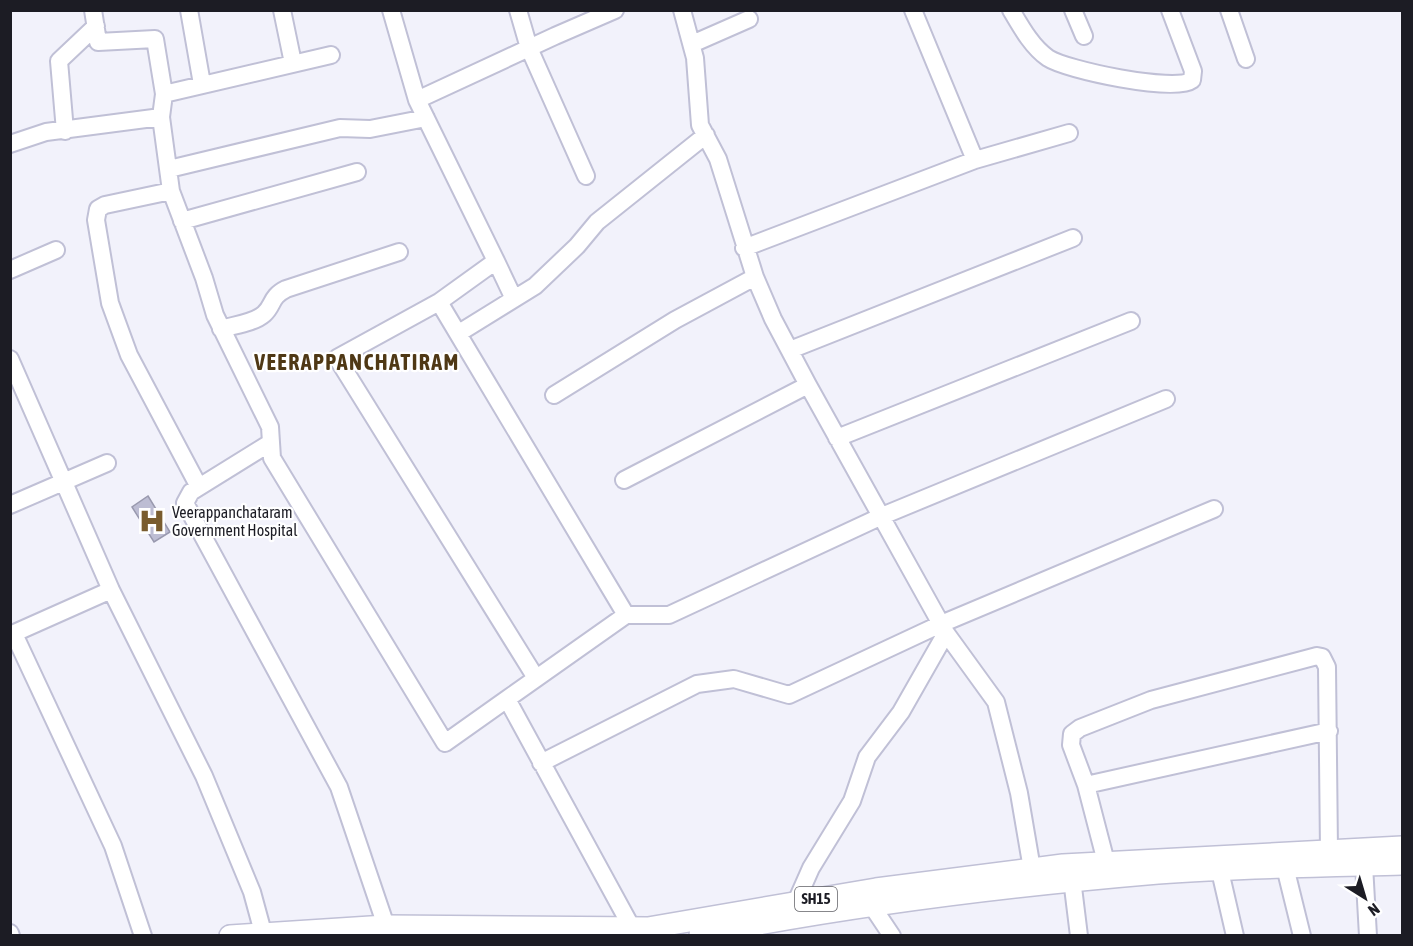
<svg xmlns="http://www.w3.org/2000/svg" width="1413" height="946" viewBox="0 0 1413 946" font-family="'Asap Condensed',sans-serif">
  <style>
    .building { fill: #bdbdd3; stroke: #9999ae; stroke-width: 1.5 }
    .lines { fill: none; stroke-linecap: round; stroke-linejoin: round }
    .minor-casing { stroke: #c0c0d6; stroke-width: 20 }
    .major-casing { stroke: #c0c0d6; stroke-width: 24 }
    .minor { stroke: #fff; stroke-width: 16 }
    .major { stroke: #fff; stroke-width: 21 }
    .labels { text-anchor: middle; stroke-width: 4.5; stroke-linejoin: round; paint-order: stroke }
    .shield { fill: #fff; stroke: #606066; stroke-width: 1.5 }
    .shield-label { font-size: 15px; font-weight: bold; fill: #1c1c24 }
    .poi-label { font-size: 16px; fill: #1c1c24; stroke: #fff; text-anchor: start }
    .district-label { font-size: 22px; font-weight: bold; letter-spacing: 1.5px; fill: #4f3815; stroke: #fff }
  </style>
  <rect width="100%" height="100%" fill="#f2f2fb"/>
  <path class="building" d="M148,496L170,532L154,542L132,507Z"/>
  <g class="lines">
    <g class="minor-casing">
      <path id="minor" d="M93,10L98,42L155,39L164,94L161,117L171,191L204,278L215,315L270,427L272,458L445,743L507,699
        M189,10L202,84
        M282,10L293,63
        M391,10L417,100L496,261L439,302L626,615L507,699L632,928
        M518,10L529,48L586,176
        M682,10L695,58L700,125L718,159L755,277L773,319L808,385L946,633L996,702L1019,793L1032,869
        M1011,10C1021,27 1032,47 1048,58C1066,70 1175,93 1192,80L1193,71L1170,10
        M1073,10L1084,36
        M1229,10L1246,59
        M692,44L749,19
        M164,94L331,55
        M417,100L555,36L615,10
        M65,131L59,61L96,26
        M10,144L46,132L161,117
        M975,160L1069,133
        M169,169L340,128L370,129L426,118
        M171,191L105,205L98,209L96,220L110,303L129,355L199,487
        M182,221L357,172
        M744,248L975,160L913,10
        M496,261L514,299
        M10,270L56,250
        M439,302L337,358L536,678
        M221,329C234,325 254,323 264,314C274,305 270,297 286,289L399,252
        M459,333L535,286L577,246L597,222L706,135
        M790,350L1073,238
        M10,359L111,590L204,776L252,892L264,936
        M554,395L675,320L755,277
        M837,438L1131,321
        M270,443L191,492L185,503L339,787L386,926
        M624,480L808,385
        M10,505L107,463
        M626,615H669L882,516L1166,399
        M14,634L113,846L143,936
        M10,635L111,590
        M541,763L697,684L734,679L789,695L941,624L1214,509
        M1086,785L1329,731
        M1106,862L1086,785L1071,745L1072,734L1080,728L1151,700L1317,656L1322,657L1327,667L1329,850
        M1364,865L1368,936
        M1285,867L1302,936
        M1071,871L1079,936
        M1220,871L1235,936
        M796,902L811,868L852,801L867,757L901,712L946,633
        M872,906L892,936
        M10,933L11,936"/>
    </g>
    <g class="major-casing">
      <path id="major" d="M700,935C851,905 1004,886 1158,873C1239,867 1321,866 1402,864
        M230,936L386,926L648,928L876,889L1063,865L1402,847"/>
    </g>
    <use href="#minor" class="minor"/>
    <use href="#major" class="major"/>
  </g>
  <defs>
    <g id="hospital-bare" transform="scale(2.07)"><path d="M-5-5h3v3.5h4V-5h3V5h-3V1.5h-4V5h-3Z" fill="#795c2f" stroke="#fff" stroke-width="2.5" paint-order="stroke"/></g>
  </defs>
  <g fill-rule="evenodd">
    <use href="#hospital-bare" x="152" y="521"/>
  </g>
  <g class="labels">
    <rect class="shield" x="795" y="887" width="42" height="24" rx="4.5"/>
    <g class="shield-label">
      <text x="816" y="904">SH15</text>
    </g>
    <g class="poi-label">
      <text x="172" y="518">Veerappanchataram<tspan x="172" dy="18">Government Hospital</tspan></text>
    </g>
    <g class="district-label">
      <text x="357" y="370">VEERAPPANCHATIRAM</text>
    </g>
  </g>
  <rect width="1413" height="946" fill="none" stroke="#1c1c24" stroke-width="24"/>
  <g transform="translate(1365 898) rotate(143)" stroke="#ffffff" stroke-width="4.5" paint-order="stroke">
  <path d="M0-4.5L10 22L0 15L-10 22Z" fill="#1c1c24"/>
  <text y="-9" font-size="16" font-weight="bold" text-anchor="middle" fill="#1c1c24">N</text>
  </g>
</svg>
